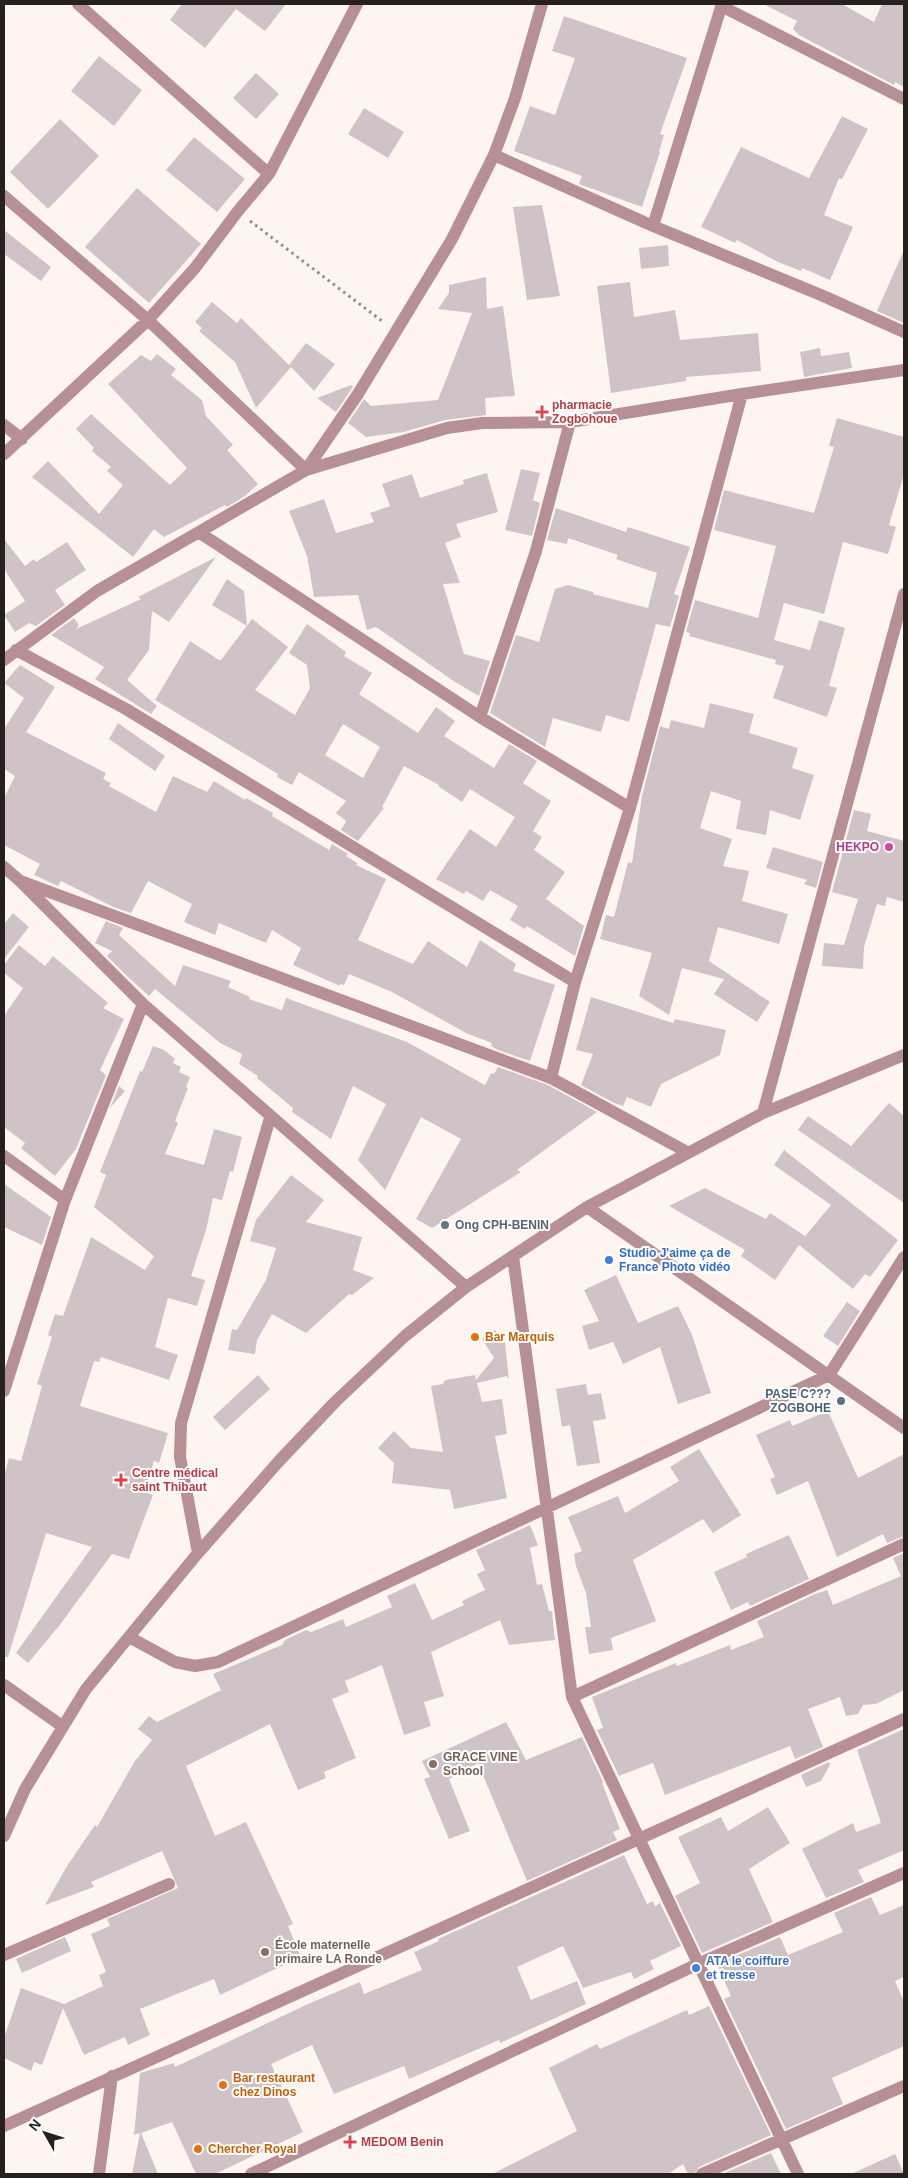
<svg xmlns="http://www.w3.org/2000/svg" width="908" height="2178" viewBox="0 0 908 2178" font-family="Arial,sans-serif">
  <style>
    .building { fill: #d0c3c8; fill-rule: evenodd }
    .lines { fill: none; stroke-linecap: round; stroke-linejoin: round }
    .path { stroke: #948d8a; stroke-width: 3; stroke-dasharray: 2.5 4; stroke-linecap: butt }
    .minor { stroke: #b69094; stroke-width: 12 }
    .health-dot { fill: #e0444e; stroke: #fff; stroke-width: 2 }
    .hotel-dot { fill: #d1479c; stroke: #fff; stroke-width: 2 }
    .worship-dot { fill: #6b7280; stroke: #fff; stroke-width: 2 }
    .shop-dot { fill: #3f7fe0; stroke: #fff; stroke-width: 2 }
    .food-dot { fill: #e8710a; stroke: #fff; stroke-width: 2 }
    .service-dot { fill: #5c6f8a; stroke: #fff; stroke-width: 2 }
    .education-dot { fill: #8d6e63; stroke: #fff; stroke-width: 2 }
    .labels { text-anchor: middle; stroke-width: 4; stroke-linejoin: round; paint-order: stroke }
    .health-label { font-size: 12px; font-weight: bold; fill: #be3a42; stroke: #fff; text-anchor: start }
    .hotel-label { font-size: 12px; font-weight: bold; fill: #b23c85; stroke: #fff; text-anchor: end }
    .worship-label { font-size: 12px; font-weight: bold; fill: #5b616d; stroke: #fff; text-anchor: start }
    .shop-label { font-size: 12px; font-weight: bold; fill: #366cbe; stroke: #fff; text-anchor: start }
    .food-label { font-size: 12px; font-weight: bold; fill: #c56008; stroke: #fff; text-anchor: start }
    .service-label { font-size: 12px; font-weight: bold; fill: #4e5e75; stroke: #fff; text-anchor: end }
    .education-label { font-size: 12px; font-weight: bold; fill: #785e54; stroke: #fff; text-anchor: start }
  </style>
  <rect width="100%" height="100%" fill="#fef5f0"/>
  <path class="building" d="M182,4H286L265,31L236,9L205,48L170,20Z
    M763,4H842L874,22L882,4H904V87L895,82L894,85L799,35L793,29L797,21Z
    M564,16L687,58L660,134L664,135L659,152H660L642,207L579,184L582,176L514,151L530,106L555,115L575,58L552,51Z
    M99,56L142,90L114,126L71,91Z
    M256,73L279,94L256,119L233,98Z
    M364,108L404,132L388,158L348,134Z
    M842,116L868,129L842,179L839,178L824,215L853,227L830,280L802,268L801,271L778,262L737,240L735,243L701,227L741,147L809,178Z
    M60,119L99,156L48,209L10,172Z
    M194,137L245,179L217,212L166,170Z
    M137,188L201,244L149,303L85,247Z
    M542,205L560,296L527,300L513,207Z
    M4,230L51,267L41,281L4,254Z
    M668,245L669,266L641,269L639,248Z
    M904,250V323L877,311Z
    M486,277L487,309L503,306L515,396L485,398L486,415L445,420L404,432L366,437L348,423L364,399L371,406L438,400L472,313L438,309L449,293V285Z
    M630,282L634,317L675,310L680,340L758,333L761,371L686,377V381L611,393L597,286Z
    M212,302L237,323L241,318L289,365L306,343L335,364L314,391L291,367L256,408L235,362L199,331L202,328L195,322Z
    M820,348L821,356L849,352L852,368L804,377L800,352Z
    M157,354L176,369L171,375L202,400L206,416L233,445L227,450L258,484L245,496L227,507L225,505L164,537L154,529L133,557L32,477L48,461L99,514L123,485L107,471L111,467L92,451L94,448L76,429L91,414L170,485L187,468L108,384L141,355L151,361Z
    M351,385L353,387L336,412L317,398Z
    M837,418L904,437V474L889,525L896,527L888,554L843,542L824,614L784,603L774,640L810,650L819,620L845,628L829,686L837,688L827,717L773,698L784,666L775,664L776,660L689,636L690,633L686,632L695,600L758,618L776,546L714,530L724,490L814,513L834,447L829,446Z
    M521,469L540,473L533,500L540,503L532,536L505,530Z
    M487,473L498,512L456,524L461,537L445,543L460,583L443,584L464,654L490,661L479,696L455,682L376,627L367,630L358,595L314,597L307,556L289,511L324,499L336,533L374,522L370,513L390,506L382,484L412,474L420,498L464,484L463,480Z
    M556,508L626,532L628,527L690,547L674,594L679,596L670,627L656,624L629,722L606,715L601,732L553,718L545,747L490,713L516,635L539,642L555,589L568,585L593,592V594L648,608L657,573L616,559L618,555L568,538L567,544L547,540Z
    M4,539L25,566L34,559L36,562L67,542L86,570L55,590L65,605L36,626L29,623L15,632L4,615L25,601L4,569Z
    M216,557L169,622L152,611L149,650L127,680L157,706L151,714L95,679L104,667L51,635L74,618L79,625L76,629L141,599L138,597Z
    M227,579L244,591L247,626L212,605Z
    M252,619L288,647L255,690L295,715L310,688L307,665L289,653L307,624L346,652L344,656L372,673L359,694L418,733L436,707L455,721L444,736L494,768L509,744L537,761L523,783L551,801L533,831L542,837L534,850L565,872L546,899L584,926L575,956L527,926L525,929L510,920L518,906L490,890L483,901L466,891L464,894L436,879L470,829L496,847L515,817L470,789L462,802L438,786L439,785L404,766L382,807L384,808L358,841L341,830L346,821L336,813L346,801L299,772L292,785L277,777L278,774L155,700L190,641L219,660H221ZM343,724L380,747L363,778L325,755Z
    M20,665L55,687L26,732L106,773L103,779L111,783L109,786L156,812L173,776L207,792L214,781L245,800L246,798L273,813L272,816L329,850L332,844L348,854L346,856L357,863L356,865L386,879L358,940L413,964L428,941L467,967L480,940L516,964L513,971L555,985L530,1061L498,1050L491,1046L492,1043L468,1034L392,992L349,974L344,985L340,984V986L293,965L301,948L272,930L266,943L219,923L215,935L184,922L192,904L148,881L131,913L113,907L61,881L58,886L34,875L40,864L4,845V798L15,776L4,769V729L24,698L4,683Z
    M710,703L754,714L749,733L798,748L792,768L814,775L800,820L770,810L766,835L736,829L741,801L711,791L700,828L732,839L723,866L749,871L742,901L788,914L779,944L718,927L709,961L770,1002L757,1022L714,994L724,979L682,968L669,1015L639,996L652,953L600,939L606,915L614,917L628,862L632,863L642,796L660,726L669,729L671,720L704,728Z
    M118,723L165,756L155,771L109,739Z
    M854,810L871,814L867,831L904,841V902L887,897L885,906L877,904L864,947L863,969L822,966L824,943L844,945L858,899L832,892Z
    M773,847L823,862L816,888L804,884L807,880L766,868Z
    M13,913L29,927L4,959V924Z
    M106,921L123,928L119,935L175,986L183,965L231,981L228,987L250,997L249,999L282,1010L286,998L407,1042L485,1085L491,1073L494,1074L498,1067L548,1085L597,1112L517,1170L521,1172L432,1228L416,1219L461,1139L421,1117L385,1190L358,1160L386,1104L353,1086L331,1139L292,1112L293,1108L257,1078L258,1076L239,1064L242,1054L220,1043L155,989L149,996L128,977L107,956L112,951L95,943Z
    M19,945L45,966L53,956L108,1003L103,1008L124,1019L100,1070L106,1075L76,1149L55,1176L21,1148L25,1143L4,1127V1016L23,988L4,973V965Z
    M591,997L673,1023L675,1019L726,1030L720,1055L661,1084L651,1107L627,1097L623,1106L614,1103L581,1085L593,1054L576,1050Z
    M153,1046L164,1050L175,1059L173,1063L181,1067L179,1072L190,1077L186,1087L188,1088L175,1121L178,1123L165,1154L204,1165L214,1129L242,1137L233,1172L230,1171L222,1200L213,1198L206,1230L191,1276L205,1280L197,1306L168,1298L155,1347L178,1355L169,1380L101,1357L99,1362L94,1361L80,1406L168,1433L159,1463L154,1461L144,1492L153,1495L129,1559L112,1554L59,1626L28,1663L16,1653L92,1547L46,1533L8,1657H4V1476L9,1458L21,1461L42,1386L37,1384L52,1337L48,1335L55,1314L63,1316L91,1237L145,1270L154,1256L94,1207L106,1175L100,1172L140,1071L142,1072Z
    M119,1086L125,1091L110,1108Z
    M889,1103L904,1116V1203L798,1130L808,1116L851,1146Z
    M784,1150L898,1240L870,1277L865,1274L853,1289L799,1245L775,1280L741,1256L745,1250L669,1206L705,1188L766,1219L770,1213L805,1236L802,1240L831,1205L774,1165Z
    M291,1175L324,1200L306,1222L362,1237L353,1270L374,1278L352,1295L349,1294L306,1333L272,1314L257,1340L255,1354L228,1350L232,1329L237,1330L266,1280L276,1248L250,1241L256,1220Z
    M4,1184L51,1217L42,1245L4,1227Z
    M616,1275L638,1323L678,1306L692,1335L711,1393L678,1404L660,1347L623,1364L613,1342L589,1350L582,1326L599,1321L584,1290Z
    M847,1302L860,1311L838,1346L823,1336Z
    M495,1330L505,1343L509,1379L507,1376L477,1383L482,1402L502,1399L507,1434L495,1436L507,1498L454,1509L450,1490L392,1483L394,1463L378,1448L394,1431L411,1448L443,1452L431,1386L443,1384L445,1380L475,1375L476,1380L494,1358L482,1339Z
    M258,1375L270,1389L225,1430L213,1417Z
    M586,1384L588,1395L601,1393L606,1419L593,1421L600,1463L577,1466L570,1425L562,1427L556,1389Z
    M828,1411L858,1478L904,1454V1536L887,1543L883,1534L837,1557L808,1481L777,1495L770,1479L775,1477L756,1435L790,1420L792,1426Z
    M699,1449L741,1515L713,1533L703,1519L633,1560L656,1621L611,1638L613,1650L589,1654L585,1627H591L586,1593L576,1566L574,1554L582,1551L568,1517L618,1496L625,1513L679,1481L670,1467Z
    M530,1525L538,1545L530,1548L537,1585L542,1584L549,1611H552L555,1640L509,1645L500,1620L431,1652L444,1696L424,1702L431,1726L404,1735L382,1665L345,1681L349,1692L332,1699L356,1758L324,1772L326,1778L298,1790L270,1724L186,1766L215,1836L246,1822L293,1924L288,1926L301,1957L220,1995L214,1979L140,2009L150,2035L128,2045L125,2037L84,2055L63,2008L42,2065L34,2062L31,2071L4,2058V2038L21,1988L64,2004L103,1986L99,1975L106,1972L91,1934L110,1926L107,1919L178,1888L162,1851L91,1882L94,1887L45,1905L67,1866L95,1825L97,1827L135,1761L152,1740L138,1729L149,1716L157,1722L221,1690L213,1674L282,1645L285,1640L306,1630L311,1632L343,1619L346,1627L392,1607L387,1596L415,1583L432,1620L464,1605L462,1601L485,1590L477,1574L485,1570L476,1550Z
    M789,1535L809,1579L750,1606L748,1602L731,1610L714,1572L747,1557L746,1554Z
    M904,1553V1690L876,1704L863,1705L858,1714L846,1716L840,1697L808,1709L823,1747L795,1759L790,1746L665,1795L653,1763L619,1776L597,1730L603,1728L592,1697L676,1663L677,1666L730,1645L731,1650L764,1637L757,1621L815,1594L827,1590L833,1605L901,1576L893,1558Z
    M506,1722L526,1760L582,1737L603,1782L602,1783L620,1829L613,1832L617,1840L527,1881L478,1763L449,1779L470,1831L449,1839L424,1779L430,1777L422,1761Z
    M904,1729V1850L858,1870L864,1882L826,1898L802,1849L853,1823L856,1832L881,1823L857,1750Z
    M829,1762L830,1765L821,1781L806,1787L801,1775Z
    M768,1807L790,1843L749,1869L773,1922L702,1953L675,1896L700,1883L678,1837L721,1817L728,1831Z
    M624,1855L647,1904L653,1901L655,1906L660,1903L681,1946L650,1961L654,1969L634,1979L631,1972L583,1988L563,1946L517,1967L531,2000L577,1981L586,2004L500,2043L499,2040L409,2079L404,2066L334,2094L312,2045L271,2064L303,2132L215,2174H196L172,2122L141,2133L158,2174H132L140,2133L134,2135L140,2073L174,2063L175,2067L308,2004L360,1982L364,1994L422,1970L414,1952L439,1941L438,1939Z
    M871,1897L880,1915L904,1905V1977L895,1981L904,2002V2046L832,2078L843,2104L786,2129L724,1999L731,1996L717,1964L780,1937L788,1955L843,1932L834,1913Z
    M65,1937L71,1951L22,1973L16,1959Z
    M709,2006L771,2135L699,2167L694,2174H688L683,2164L668,2174H492L577,2131L549,2068L597,2044L600,2049L687,2010L689,2015Z
    M771,2153L781,2174H722Z
    M895,2154L904,2174H851Z"/>
  <g class="lines">
    <path class="path" d="M250,221L382,321"/>
    <path class="minor" d="M78,4L269,174
      M721,6L904,99
      M494,155L653,226L821,295L904,332
      M4,196L148,320L306,470
      M653,226L722,4
      M4,425L22,439
      M4,454L148,320L195,268L238,211L269,174L357,4
      M306,470L358,394L452,239L494,155L515,98L542,4
      M200,533L480,717L630,808
      M16,650L126,709L575,982
      M4,660L97,591L306,470L447,428L482,423L570,422L742,394L904,370
      M480,717L536,551L570,422
      M4,867L20,881L143,1004L466,1287
      M20,881L551,1078L687,1152
      M551,1078L575,982L630,808L742,394
      M763,1113L904,594
      M4,1156L65,1200
      M587,1207L904,1428
      M513,1256L572,1697L798,2174
      M4,1391L65,1200L143,1004
      M198,1553L180,1457L181,1423L270,1118
      M129,1637L175,1662L195,1666L218,1662L829,1375L904,1257
      M4,1685L62,1726
      M572,1697L904,1544
      M4,1836L25,1789L86,1689L198,1553L280,1460L336,1401L405,1336L466,1287L587,1207L763,1113L904,1055
      M4,1955L169,1884
      M4,2126L904,1719
      M99,2174L112,2076
      M251,2174L700,1963L904,1873
      M702,2174L904,2086"/>
  </g>
  <g class="health-dot">
    <path d="M539.5 404.5h5v5h5v5h-5v5h-5v-5h-5v-5h5z"/>
    <path d="M118.5 1472.5h5v5h5v5h-5v5h-5v-5h-5v-5h5z"/>
    <path d="M347.5 2134.5h5v5h5v5h-5v5h-5v-5h-5v-5h5z"/>
  </g>
  <circle class="hotel-dot" cx="889" cy="847" r="5"/>
  <circle class="worship-dot" cx="445" cy="1225" r="5"/>
  <g class="shop-dot">
    <circle cx="609" cy="1260" r="5"/>
    <circle cx="696" cy="1968" r="5"/>
  </g>
  <g class="food-dot">
    <circle cx="475" cy="1337" r="5"/>
    <circle cx="223" cy="2085" r="5"/>
    <circle cx="198" cy="2149" r="5"/>
  </g>
  <circle class="service-dot" cx="841" cy="1401" r="5"/>
  <g class="education-dot">
    <circle cx="433" cy="1764" r="5"/>
    <circle cx="265" cy="1952" r="5"/>
  </g>
  <g class="labels">
    <g class="health-label">
      <text x="552" y="409">pharmacie<tspan x="552" dy="14">Zogbohoue</tspan></text>
      <text x="132" y="1477">Centre médical<tspan x="132" dy="14">saint Thibaut</tspan></text>
      <text x="361" y="2146">MEDOM Benin</text>
    </g>
    <g class="hotel-label">
      <text x="879" y="851">HEKPO</text>
    </g>
    <g class="worship-label">
      <text x="455" y="1229">Ong CPH-BENIN</text>
    </g>
    <g class="shop-label">
      <text x="619" y="1257">Studio J'aime ça de<tspan x="619" dy="14">France Photo vidéo</tspan></text>
      <text x="706" y="1965">ATA le coiffure<tspan x="706" dy="14">et tresse</tspan></text>
    </g>
    <g class="food-label">
      <text x="485" y="1341">Bar Marquis</text>
      <text x="233" y="2082">Bar restaurant<tspan x="233" dy="14">chez Dinos</tspan></text>
      <text x="208" y="2153">Chercher Royal</text>
    </g>
    <g class="service-label">
      <text x="831" y="1398">PASE C???<tspan x="831" dy="14">ZOGBOHE</tspan></text>
    </g>
    <g class="education-label">
      <text x="443" y="1761">GRACE VINE<tspan x="443" dy="14">School</tspan></text>
      <text x="275" y="1949">École maternelle<tspan x="275" dy="14">primaire LA Ronde</tspan></text>
    </g>
  </g>
  <rect width="908" height="2178" fill="none" stroke="#26211f" stroke-width="10"/>
  <g transform="translate(45 2133) rotate(309)" stroke="#ffffff" stroke-width="4" paint-order="stroke">
  <path d="M0-4L9 19L0 12L-9 19Z" fill="#26211f"/>
  <text y="-8" font-size="14" font-weight="bold" text-anchor="middle" fill="#26211f">N</text>
  </g>
</svg>
